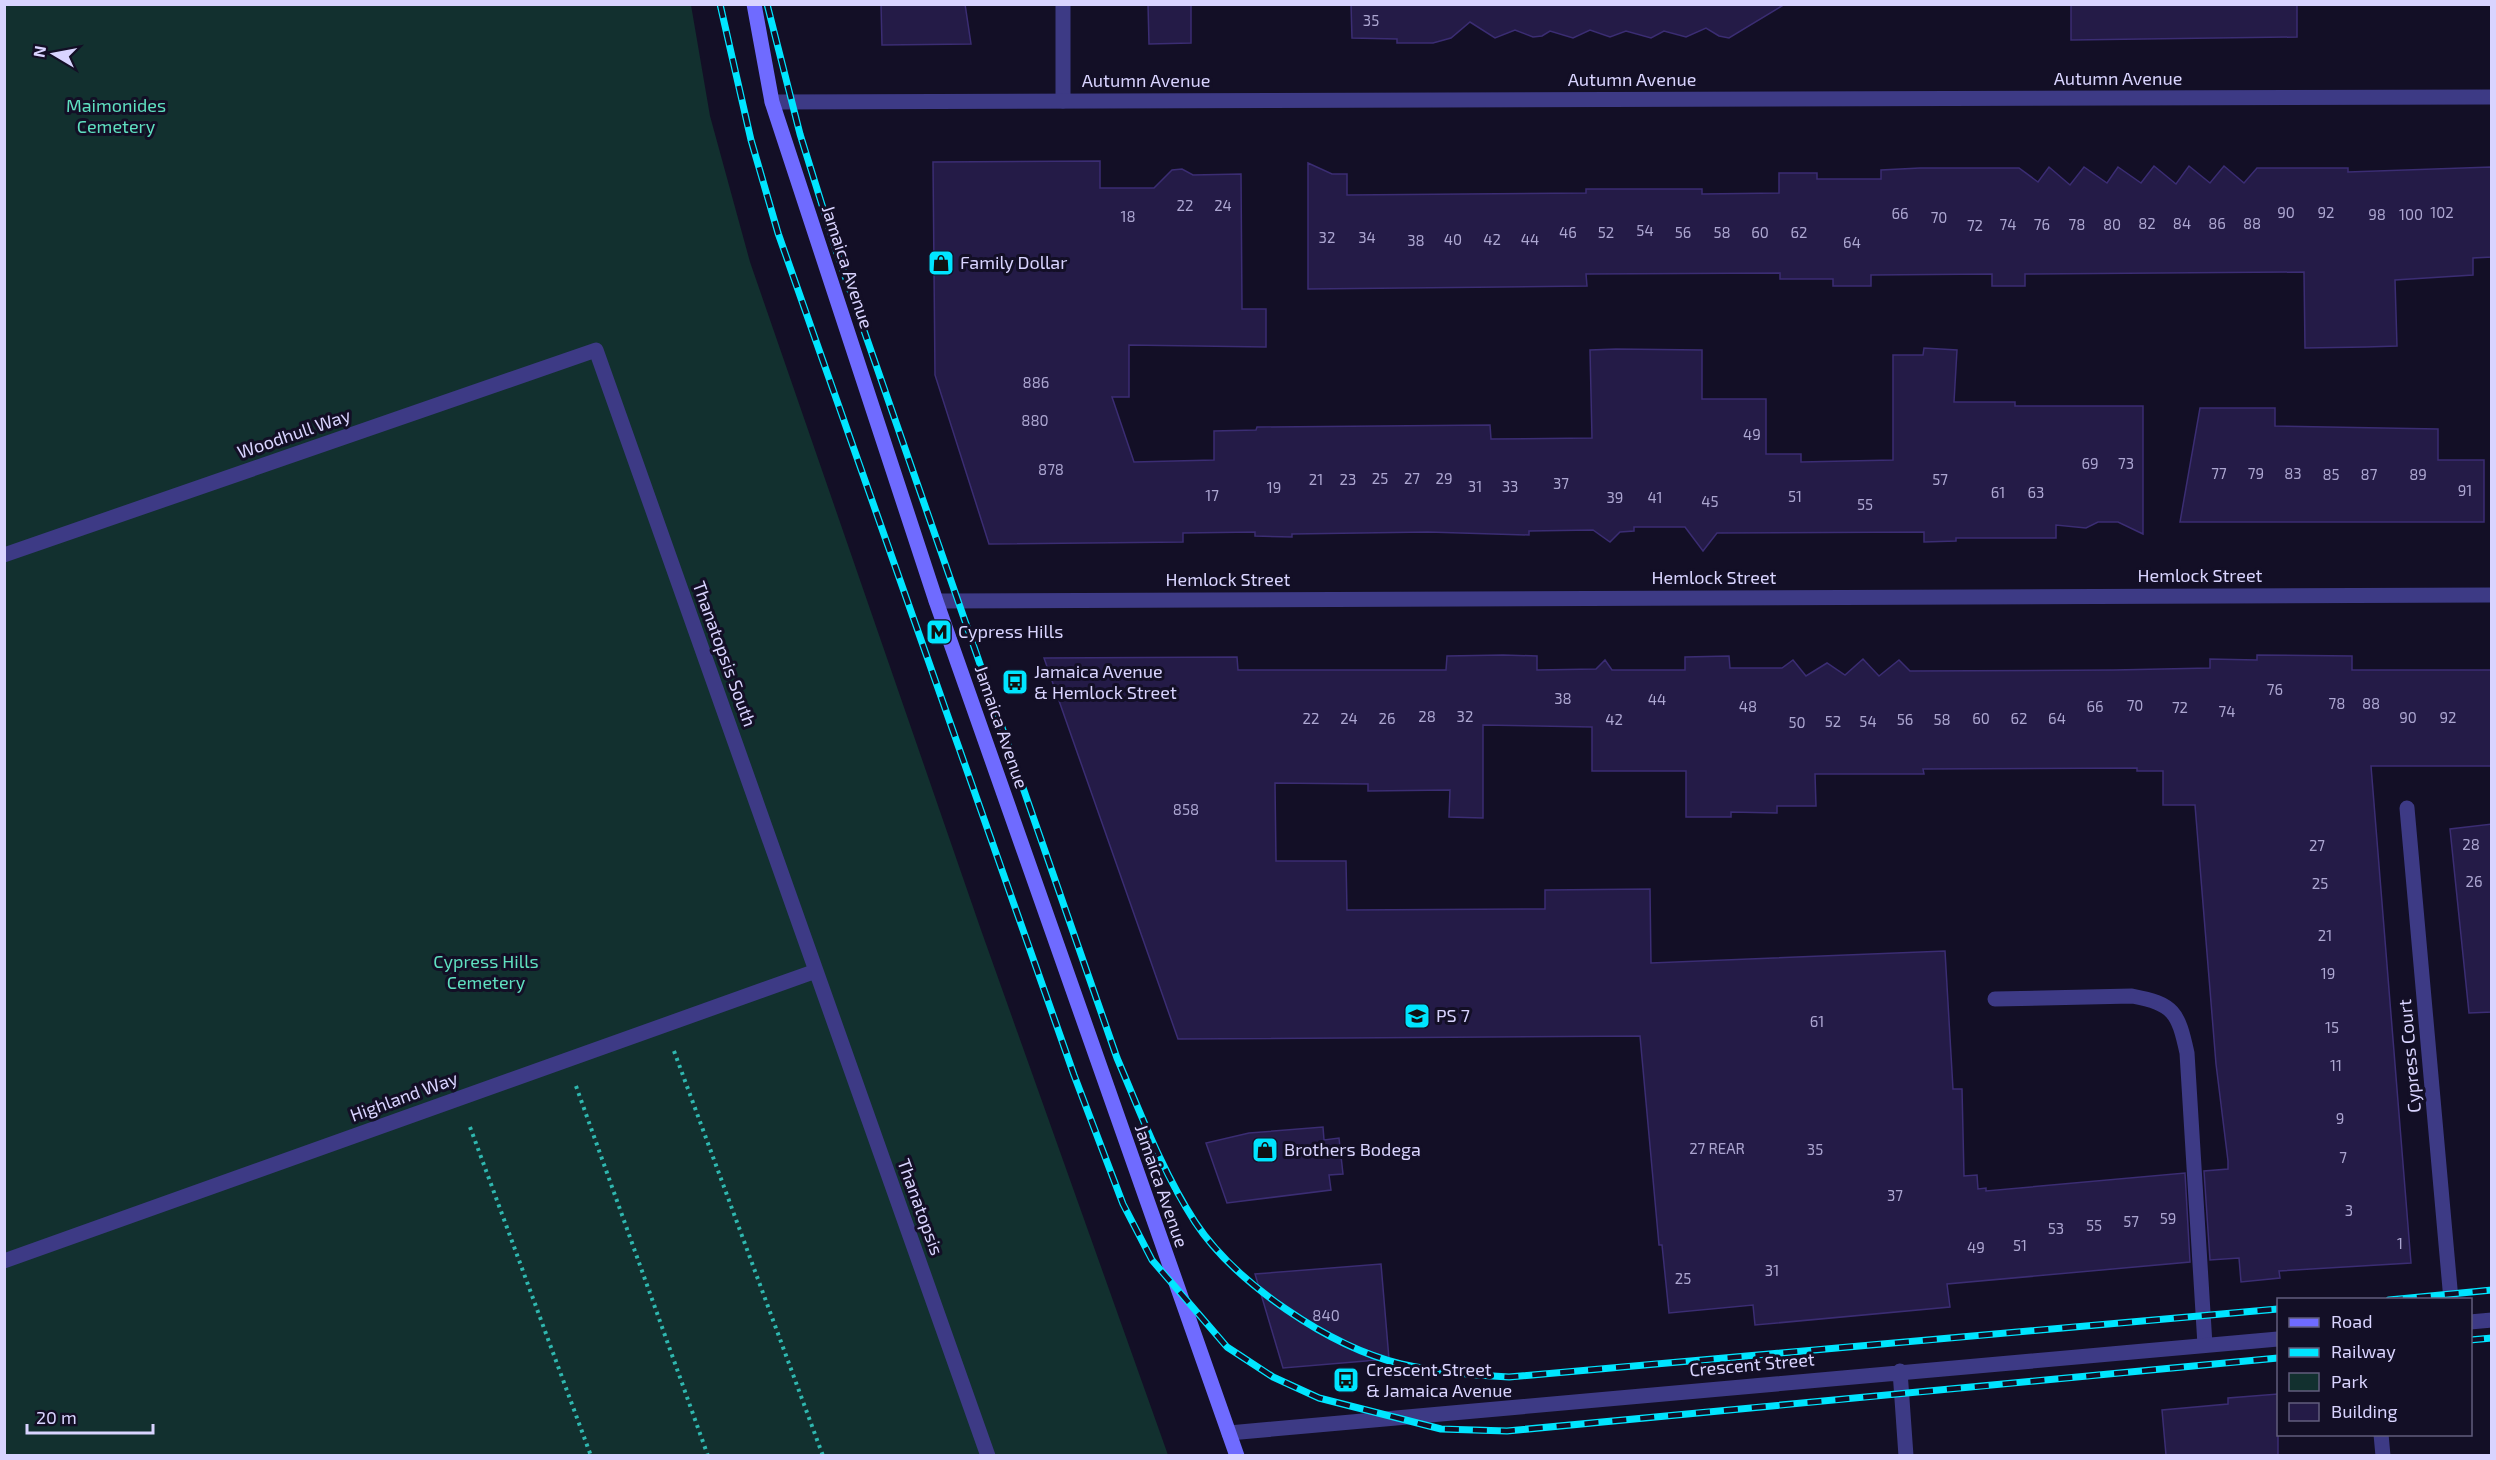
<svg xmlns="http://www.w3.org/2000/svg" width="2496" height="1460" viewBox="0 0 2496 1460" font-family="'Exo 2',sans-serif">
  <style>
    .green { fill: #12302f }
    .building { fill: #241b47; stroke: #3b2d73; stroke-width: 1.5 }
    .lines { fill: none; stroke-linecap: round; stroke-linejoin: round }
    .path { stroke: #2fb8b0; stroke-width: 4; stroke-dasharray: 3 4.5; stroke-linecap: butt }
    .lane { stroke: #3d3a85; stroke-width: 15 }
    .street { stroke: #3d3a85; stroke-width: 15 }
    .secondary { stroke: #6f6bff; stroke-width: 15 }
    .rail-casing { stroke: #00e5ff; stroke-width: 7 }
    .rail { stroke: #130f26; stroke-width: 4.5; stroke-dasharray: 14; stroke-linecap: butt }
    .labels { text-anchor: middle; stroke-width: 6; stroke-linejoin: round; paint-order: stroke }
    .number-label { font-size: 15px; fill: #aca6d1 }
    .street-label { font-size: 18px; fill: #d9d4ff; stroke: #130f26 }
    .park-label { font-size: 18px; fill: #5fe0c0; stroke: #130f26 }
    .poi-label { font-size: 18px; fill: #d9d4ff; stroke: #130f26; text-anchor: start }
  </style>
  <rect width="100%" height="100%" fill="#130f26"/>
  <path class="green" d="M5,5H691L710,116L750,262L981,930L1168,1455L5,1456Z"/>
  <path class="building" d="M881,4H965L971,44L882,45Z
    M1148,4H1191V43L1149,44Z
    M1351,4H1785L1729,38L1719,36L1706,28L1686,37L1664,31L1651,38L1626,31L1610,37L1590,30L1573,38L1550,31L1542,36L1533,37L1515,30L1495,38L1470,22L1451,38L1433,43H1397V39L1352,38Z
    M2071,4H2297V37L2071,40Z
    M1100,161V188H1154L1172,170L1182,169L1193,175L1241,174L1242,309H1266V347L1129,345V397H1112L1134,462L1214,460V431L1256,430L1257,427L1490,425L1491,439L1592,438L1590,350L1616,349L1702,350V399H1766V454H1801V462L1893,460V355H1923L1924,348L1957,350L1954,402H2015V406H2143V534L2118,522H2098L2086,528L2056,525V538H1956V541L1924,542V532L1717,533L1703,551L1685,527H1634V531L1620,532L1610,542L1593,530L1529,531V535L1428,532L1292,534V537L1255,536V532L1183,533V542L989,544L935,375L933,162Z
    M1308,163L1332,174H1347V195L1586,193V189H1702V194L1779,193V173H1817V179H1881V170L1920,168H2019L2038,182L2049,167L2070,185L2084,167L2107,183L2118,167L2141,183L2154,166L2176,184L2189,166L2210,183L2224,166L2244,183L2257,168H2348V172L2491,167L2492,257L2473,258V275L2395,280L2397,346L2366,347L2305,348L2304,272L2025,274V286H1992V274L1871,275V286H1833V279H1780V273L1586,274L1587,286L1308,289Z
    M2200,408H2275V426L2438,429V460H2484V522H2180Z
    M1503,655L1537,656V670L1596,669L1605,660L1612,670H1685V657L1729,656L1730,668H1782L1793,660L1806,676L1827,663L1845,675L1863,659L1879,676L1899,660L1910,671L2114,670L2210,668V659L2257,660V655L2352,656V670H2492V766H2371L2411,1263L2279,1271L2280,1278L2241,1282L2239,1258L2210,1260L2204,1171L2228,1169V1161L2216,1064L2195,805H2163V771H2137V768L1923,769L1924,774H1815L1816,806H1777V813L1731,812V817H1686V771H1592V727L1483,725V818L1449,817L1450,790L1368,791V784L1275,783L1276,861H1346L1347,910L1545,909V890L1650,889L1651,963L1945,951L1953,1089H1962L1964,1176L1977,1175L1978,1189L1986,1188V1191L2185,1173L2190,1262L1947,1284L1950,1307L1755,1325L1753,1305L1669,1313L1662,1245H1659L1640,1036L1178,1039L1044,658L1237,657L1238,670H1446L1447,656Z
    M2492,824V1012L2469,1013L2450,829Z
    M1323,1127L1324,1140L1339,1138L1343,1174L1329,1175L1331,1190L1227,1203L1206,1143L1249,1133Z
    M1381,1264L1389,1359L1283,1368L1255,1274Z
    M2278,1394V1455H2166L2162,1410L2228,1404V1398Z"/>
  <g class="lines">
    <path class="path" d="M674,1051L823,1456
      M576,1086L708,1456
      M470,1127L591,1456"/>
    <path class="lane" d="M1063,4V101
      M4,555L596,350L988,1456
      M1995,999L2132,996C2174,1004 2178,1012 2187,1053L2205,1345
      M4,1261L816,971"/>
    <path class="street" d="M772,102L2492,97
      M936,601L2492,595
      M2407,808L2451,1300
      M2470,1322L2492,1320
      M1900,1371L1906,1456
      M1229,1433L2278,1339
      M2381,1434L2383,1456"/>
    <path class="secondary" d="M754,4L772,102L936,601L1237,1456"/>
    <g class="rail-casing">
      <path id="rail" d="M720,4L751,140L778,233L1074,1075L1123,1204L1152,1260L1227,1347L1273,1377L1319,1398L1441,1429L1507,1431L2278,1358
        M767,4L800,134L836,250L1117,1058C1141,1114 1162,1171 1195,1222C1235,1283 1330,1347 1401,1364C1437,1372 1473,1375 1509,1377L2278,1309
        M2389,1300L2492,1290
        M2470,1340L2492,1338"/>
    </g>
    <use href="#rail" class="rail"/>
  </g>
  <defs>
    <g id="shop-square" transform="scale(1.35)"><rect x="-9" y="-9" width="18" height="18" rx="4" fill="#00e5ff" stroke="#130f26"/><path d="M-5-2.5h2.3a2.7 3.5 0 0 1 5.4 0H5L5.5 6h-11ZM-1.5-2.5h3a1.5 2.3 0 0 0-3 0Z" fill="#111"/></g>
    <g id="metro-square" transform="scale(1.35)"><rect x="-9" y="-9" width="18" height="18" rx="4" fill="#00e5ff" stroke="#130f26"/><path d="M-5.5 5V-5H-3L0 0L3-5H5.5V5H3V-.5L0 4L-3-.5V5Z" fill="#111"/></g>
    <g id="bus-square" transform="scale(1.35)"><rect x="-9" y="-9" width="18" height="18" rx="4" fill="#00e5ff" stroke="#130f26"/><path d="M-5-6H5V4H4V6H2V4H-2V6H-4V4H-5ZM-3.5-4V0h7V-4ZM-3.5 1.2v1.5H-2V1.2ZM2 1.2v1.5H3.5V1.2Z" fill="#111"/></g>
    <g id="school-square" transform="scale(1.35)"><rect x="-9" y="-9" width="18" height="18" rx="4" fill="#00e5ff" stroke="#130f26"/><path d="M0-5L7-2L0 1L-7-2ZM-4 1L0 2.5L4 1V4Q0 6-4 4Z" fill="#111"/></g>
  </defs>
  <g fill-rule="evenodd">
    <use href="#shop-square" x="941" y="263"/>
    <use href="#metro-square" x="939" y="632"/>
    <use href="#bus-square" x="1015" y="682"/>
    <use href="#school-square" x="1417" y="1016"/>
    <use href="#shop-square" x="1265" y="1150"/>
    <use href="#bus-square" x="1346" y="1380"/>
  </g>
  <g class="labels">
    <g class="number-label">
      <text x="1371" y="26">35</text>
      <text x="1185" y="211">22</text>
      <text x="1223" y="211">24</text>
      <text x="2286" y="218">90</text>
      <text x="2326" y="218">92</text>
      <text x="2442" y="218">102</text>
      <text x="1900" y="219">66</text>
      <text x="2377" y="220">98</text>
      <text x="2411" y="220">100</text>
      <text x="1128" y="222">18</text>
      <text x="1939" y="223">70</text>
      <text x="2147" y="229">82</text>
      <text x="2182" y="229">84</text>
      <text x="2217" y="229">86</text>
      <text x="2252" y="229">88</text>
      <text x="2008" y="230">74</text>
      <text x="2042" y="230">76</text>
      <text x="2077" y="230">78</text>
      <text x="2112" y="230">80</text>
      <text x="1975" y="231">72</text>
      <text x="1645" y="236">54</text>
      <text x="1568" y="238">46</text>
      <text x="1606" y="238">52</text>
      <text x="1683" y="238">56</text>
      <text x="1722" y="238">58</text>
      <text x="1760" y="238">60</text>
      <text x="1799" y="238">62</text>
      <text x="1327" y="243">32</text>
      <text x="1367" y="243">34</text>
      <text x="1453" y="245">40</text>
      <text x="1492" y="245">42</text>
      <text x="1530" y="245">44</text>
      <text x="1416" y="246">38</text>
      <text x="1852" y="248">64</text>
      <text x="1036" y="388">886</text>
      <text x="1035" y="426">880</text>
      <text x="1752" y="440">49</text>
      <text x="2090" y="469">69</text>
      <text x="2126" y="469">73</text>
      <text x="1051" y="475">878</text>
      <text x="2219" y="479">77</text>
      <text x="2256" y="479">79</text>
      <text x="2293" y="479">83</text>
      <text x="2331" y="480">85</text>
      <text x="2369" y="480">87</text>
      <text x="2418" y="480">89</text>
      <text x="1380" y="484">25</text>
      <text x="1412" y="484">27</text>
      <text x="1444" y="484">29</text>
      <text x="1316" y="485">21</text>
      <text x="1348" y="485">23</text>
      <text x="1940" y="485">57</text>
      <text x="1561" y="489">37</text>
      <text x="1475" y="492">31</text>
      <text x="1510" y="492">33</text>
      <text x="1274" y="493">19</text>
      <text x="2465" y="496">91</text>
      <text x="1998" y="498">61</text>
      <text x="2036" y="498">63</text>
      <text x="1212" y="501">17</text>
      <text x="1795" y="502">51</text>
      <text x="1615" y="503">39</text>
      <text x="1655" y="503">41</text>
      <text x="1710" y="507">45</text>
      <text x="1865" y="510">55</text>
      <text x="2275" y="695">76</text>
      <text x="1563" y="704">38</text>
      <text x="1657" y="705">44</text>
      <text x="2337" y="709">78</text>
      <text x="2371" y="709">88</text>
      <text x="2135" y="711">70</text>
      <text x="1748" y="712">48</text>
      <text x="2095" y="712">66</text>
      <text x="2180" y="713">72</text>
      <text x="2227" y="717">74</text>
      <text x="1427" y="722">28</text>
      <text x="1465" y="722">32</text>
      <text x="2408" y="723">90</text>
      <text x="2448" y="723">92</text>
      <text x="1311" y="724">22</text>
      <text x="1349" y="724">24</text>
      <text x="1387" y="724">26</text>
      <text x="1981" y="724">60</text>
      <text x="2019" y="724">62</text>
      <text x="2057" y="724">64</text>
      <text x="1614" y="725">42</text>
      <text x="1905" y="725">56</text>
      <text x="1942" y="725">58</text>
      <text x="1833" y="727">52</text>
      <text x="1868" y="727">54</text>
      <text x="1797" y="728">50</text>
      <text x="1186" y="815">858</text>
      <text x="2471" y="850">28</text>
      <text x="2317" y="851">27</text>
      <text x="2474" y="887">26</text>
      <text x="2320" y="889">25</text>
      <text x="2325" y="941">21</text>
      <text x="2328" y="979">19</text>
      <text x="1817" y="1027">61</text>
      <text x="2332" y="1033">15</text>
      <text x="2336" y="1071">11</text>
      <text x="2340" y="1124">9</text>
      <text x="1717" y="1154">27 REAR</text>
      <text x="1815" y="1155">35</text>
      <text x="2343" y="1163">7</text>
      <text x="1895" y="1201">37</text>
      <text x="2349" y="1216">3</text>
      <text x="2168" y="1224">59</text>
      <text x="2131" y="1227">57</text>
      <text x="2094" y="1231">55</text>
      <text x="2056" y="1234">53</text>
      <text x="2400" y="1249">1</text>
      <text x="2020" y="1251">51</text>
      <text x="1976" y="1253">49</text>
      <text x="1772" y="1276">31</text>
      <text x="1683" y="1284">25</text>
      <text x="1326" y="1321">840</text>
    </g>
    <g class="street-label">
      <text x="2118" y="85">Autumn Avenue</text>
      <text x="1632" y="86">Autumn Avenue</text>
      <text x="1146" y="87">Autumn Avenue</text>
      <text transform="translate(847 267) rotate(72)" y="6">Jamaica Avenue</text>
      <text transform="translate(294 434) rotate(-19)" y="6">Woodhull Way</text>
      <text x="2200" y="582">Hemlock Street</text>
      <text x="1714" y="584">Hemlock Street</text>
      <text x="1228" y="586">Hemlock Street</text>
      <text transform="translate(724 654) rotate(70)" y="6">Thanatopsis South</text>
      <text transform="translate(1001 727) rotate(71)" y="6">Jamaica Avenue</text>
      <text transform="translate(2410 1056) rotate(-95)" y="6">Cypress Court</text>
      <text transform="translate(404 1097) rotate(-20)" y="6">Highland Way</text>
      <text transform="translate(1161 1186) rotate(71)" y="6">Jamaica Avenue</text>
      <text transform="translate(920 1207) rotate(70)" y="6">Thanatopsis</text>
      <text transform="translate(1752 1365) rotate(-5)" y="6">Crescent Street</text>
    </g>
    <g class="park-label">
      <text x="116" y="112">Maimonides<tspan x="116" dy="21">Cemetery</tspan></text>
      <text x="486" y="968">Cypress Hills<tspan x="486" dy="21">Cemetery</tspan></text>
    </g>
    <g class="poi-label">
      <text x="960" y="269">Family Dollar</text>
      <text x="958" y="638">Cypress Hills</text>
      <text x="1034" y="678">Jamaica Avenue<tspan x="1034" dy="21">&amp; Hemlock Street</tspan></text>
      <text x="1436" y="1022">PS 7</text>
      <text x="1284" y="1156">Brothers Bodega</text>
      <text x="1366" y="1376">Crescent Street<tspan x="1366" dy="21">&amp; Jamaica Avenue</tspan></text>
    </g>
  </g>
  <rect width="2496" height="1460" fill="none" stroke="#d9d4ff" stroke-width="12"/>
  <rect x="2277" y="1298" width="195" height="138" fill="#130f26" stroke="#625e7d" stroke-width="1.5"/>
  <rect x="2289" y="1318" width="30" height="9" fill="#6f6bff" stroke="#625e7d" stroke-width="1.5"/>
  <text x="2331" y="1328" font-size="18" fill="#d9d4ff">Road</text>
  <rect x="2289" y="1348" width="30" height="9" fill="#00e5ff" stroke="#625e7d" stroke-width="1.5"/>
  <text x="2331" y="1358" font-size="18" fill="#d9d4ff">Railway</text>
  <rect x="2289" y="1373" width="30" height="18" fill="#12302f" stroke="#625e7d" stroke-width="1.5"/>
  <text x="2331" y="1388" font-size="18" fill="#d9d4ff">Park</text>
  <rect x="2289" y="1403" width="30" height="18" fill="#241b47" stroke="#625e7d" stroke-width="1.5"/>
  <text x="2331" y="1418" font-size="18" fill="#d9d4ff">Building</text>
  <g transform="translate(54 54) rotate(280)" stroke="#130f26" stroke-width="4.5" paint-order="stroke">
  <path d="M0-4.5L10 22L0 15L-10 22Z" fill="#d9d4ff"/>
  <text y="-9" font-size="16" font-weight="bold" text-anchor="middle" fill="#d9d4ff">N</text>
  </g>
  <path d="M27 1424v9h126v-9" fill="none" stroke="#d9d4ff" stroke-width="3"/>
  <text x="36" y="1424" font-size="18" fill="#d9d4ff" stroke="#130f26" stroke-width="4.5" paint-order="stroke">20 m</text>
</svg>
